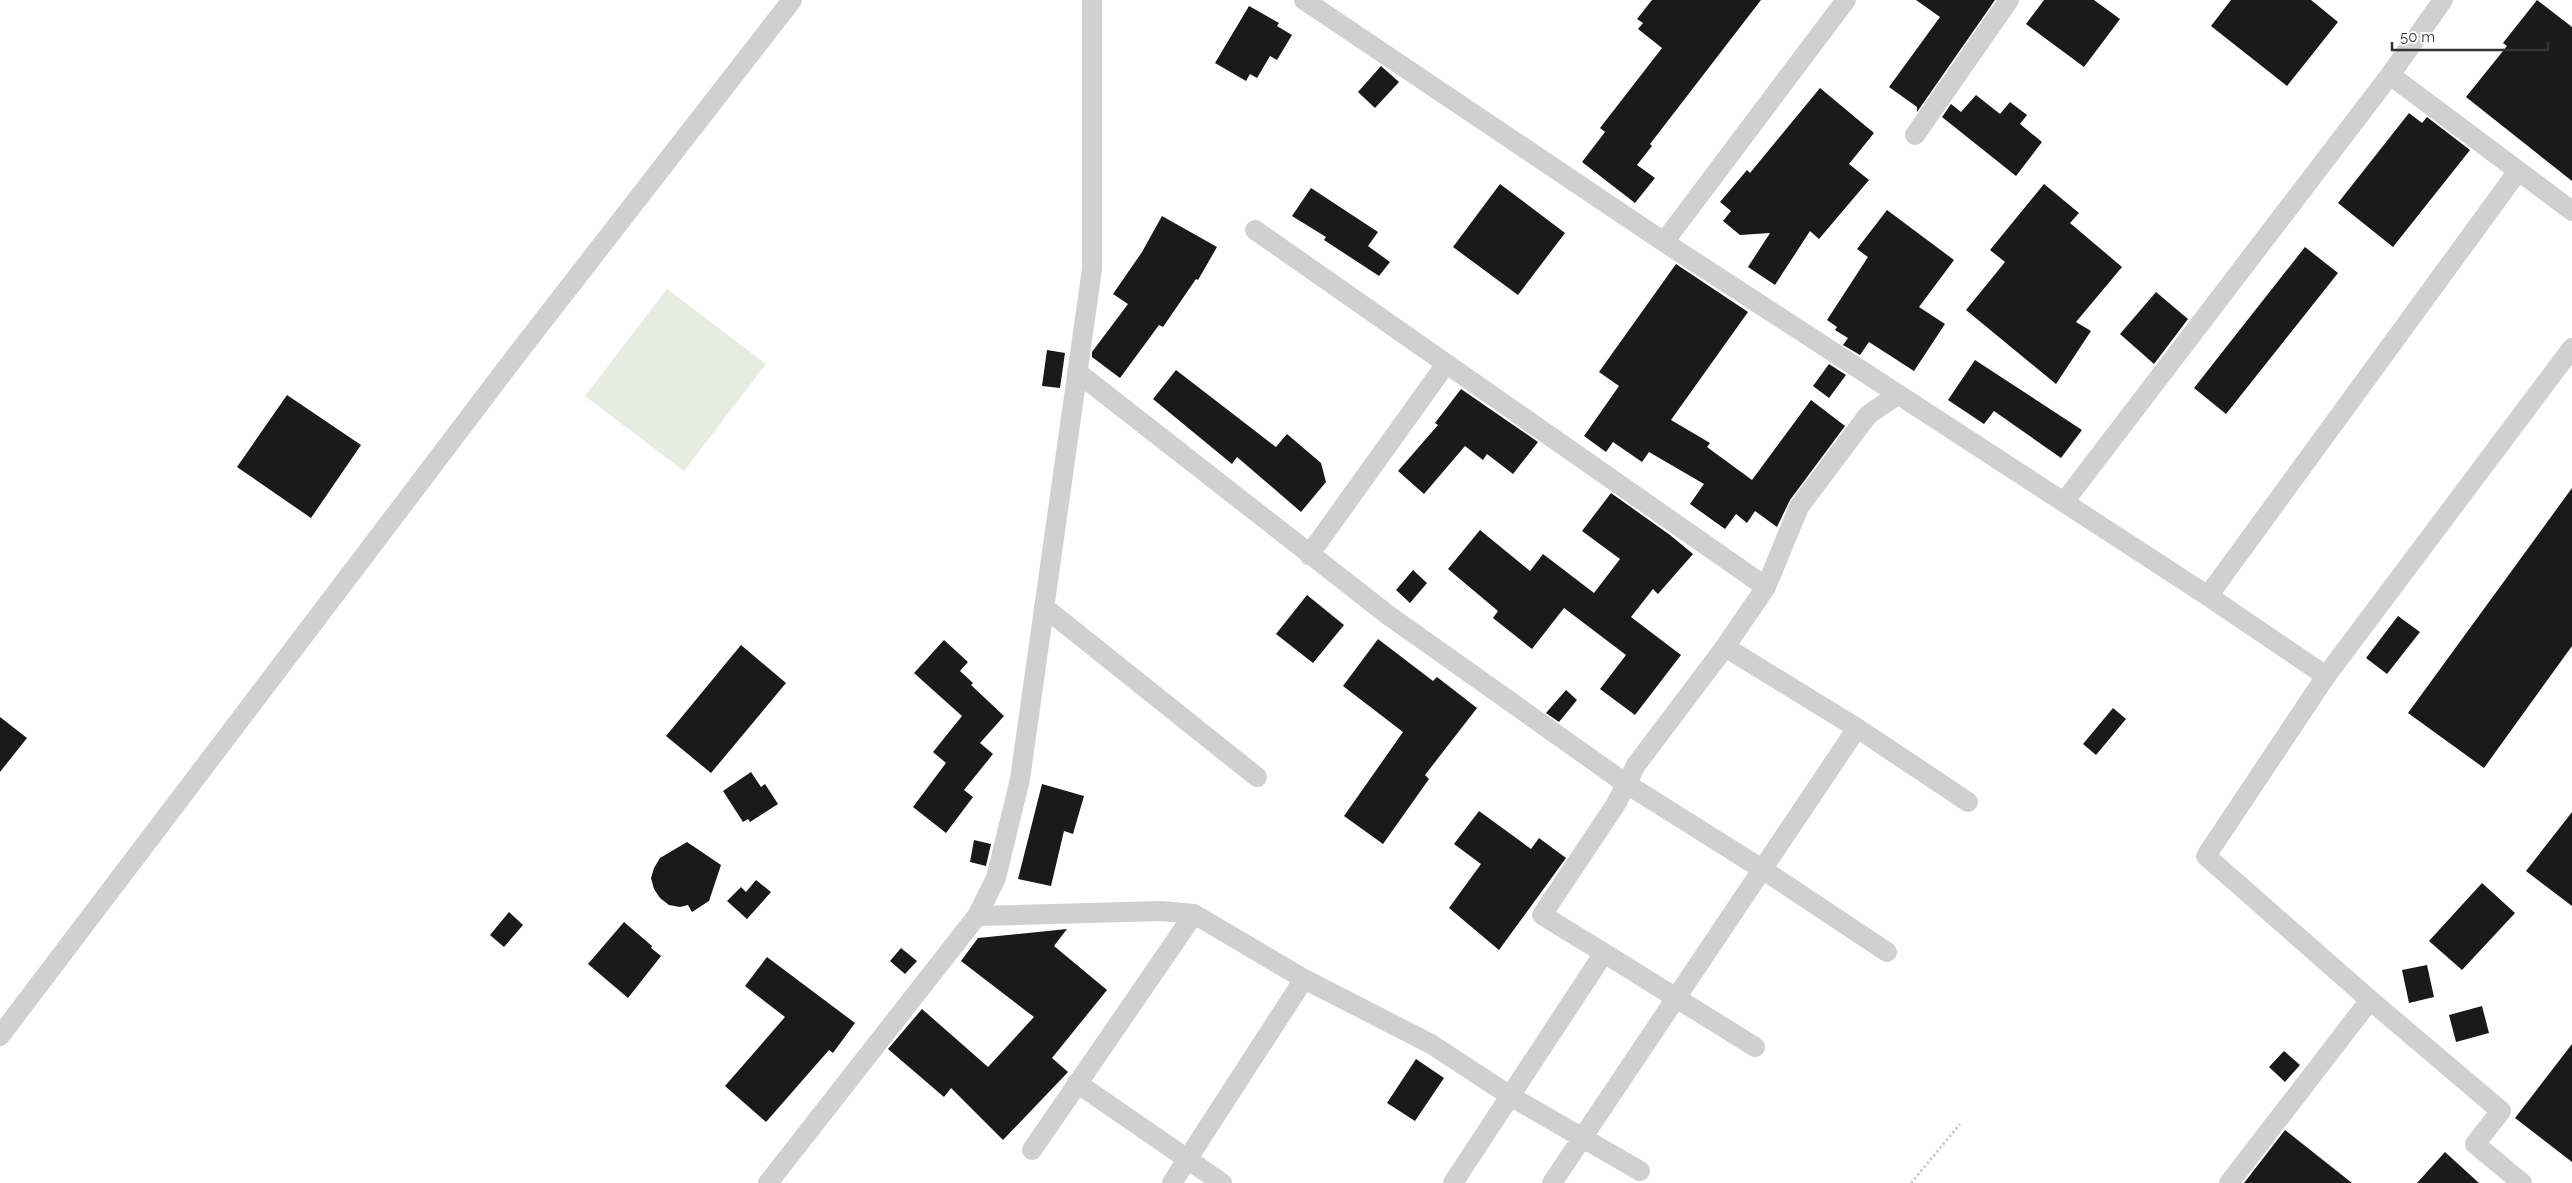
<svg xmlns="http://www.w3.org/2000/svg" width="2572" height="1183" viewBox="0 0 2572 1183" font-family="Raleway,sans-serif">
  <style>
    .green { fill: #e6ecdf }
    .building { fill: #1a1a1a }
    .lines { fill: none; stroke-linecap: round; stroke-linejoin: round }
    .path { stroke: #cdcdcd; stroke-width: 3; stroke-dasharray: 2.5 2.5; stroke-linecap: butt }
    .minor { stroke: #d0d0d0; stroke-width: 20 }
  </style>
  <rect width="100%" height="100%" fill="#fff"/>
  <path class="green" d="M667,289L766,364L684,471L585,396Z"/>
  <path class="building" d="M1652,0H1761L1650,144L1652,146L1637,165L1655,178L1635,203L1582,162L1605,132L1600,128L1662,48L1638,29L1643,23L1637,19Z
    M1916,0H1995L1917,112V107L1889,87L1940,17Z
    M2044,0H2094L2120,19L2084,67L2026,24Z
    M2231,0H2311L2338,22L2287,86L2211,26Z
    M2537,0L2572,27V181L2466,97L2507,46L2503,43Z
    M1249,6L1279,23L1277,26L1292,35L1277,60L1270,56L1257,78L1250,74L1246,81L1215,63Z
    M1381,66L1399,82L1375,108L1358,92Z
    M1820,88L1874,133L1849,164L1869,180L1819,239L1810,231L1775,285L1748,267L1770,233L1740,235L1723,221L1731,211L1720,202L1747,170L1750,173Z
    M1976,95L2000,114L2010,102L2027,115L2020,124L2042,142L2016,176L1942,117L1951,104L1961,112Z
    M2409,113L2422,123L2427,117L2470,150L2393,247L2338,203Z
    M1500,184L1565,233L1518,295L1453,247Z
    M2044,184L2079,213L2070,223L2122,267L2076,322L2091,331L2056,384L1966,310L2005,262L1990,250Z
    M1311,188L1378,232L1368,246L1390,262L1379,276L1324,240L1326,237L1292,216Z
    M1887,210L1954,260L1919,307L1945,324L1914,371L1869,342L1860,355L1843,345L1848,338L1835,330L1837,327L1827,320L1868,257L1857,249Z
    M1162,216L1217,247L1198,280L1196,279L1163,327L1159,325L1120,378L1092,357V352L1128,304L1113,294L1142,252Z
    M2305,247L2338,273L2226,414L2194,388Z
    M1676,264L1748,312L1671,420L1710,443L1707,447L1752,480L1811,400L1845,426L1790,500L1777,527L1755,511L1747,523L1736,514L1725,529L1690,504L1704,484L1649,452L1642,462L1613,442L1606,452L1584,436L1619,386L1599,372Z
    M2156,292L2188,319L2154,364L2120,334Z
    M1047,350L1065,353L1060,388L1042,386Z
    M1975,360L2082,430L2061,458L1994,411L1984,424L1948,400Z
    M1829,364L1846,375L1829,398L1813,386Z
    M1176,370L1276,447L1287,434L1321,463L1326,482L1301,512L1237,457L1232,464L1153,399Z
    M1461,389L1538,442L1513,474L1487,454L1483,460L1465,446L1424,494L1398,471L1438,425L1435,423Z
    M287,395L361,445L311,518L237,467Z
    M2572,488V646L2484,768L2408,713Z
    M1611,493L1670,535L1693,554L1658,594L1653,589L1631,617L1681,655L1635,715L1600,689L1626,655L1564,608L1532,649L1493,618L1498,611L1448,569L1480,530L1530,571L1543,554L1594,593L1620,559L1582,531Z
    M1413,570L1427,583L1410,603L1396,590Z
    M1307,595L1344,625L1313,663L1276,634Z
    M2398,616L2420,632L2387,674L2366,658Z
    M1378,639L1433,681L1437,677L1477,708L1425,775L1429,779L1383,844L1344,816L1403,732L1343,686Z
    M944,640L968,662L960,671L973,683L971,685L1004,716L980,743L993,754L964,790L973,797L946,833L913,807L946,763L933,752L962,716L914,673Z
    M741,645L786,683L711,773L666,736Z
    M1566,690L1577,700L1559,722L1546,713Z
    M2113,708L2126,719L2096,755L2083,744Z
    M0,717L27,738L0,772Z
    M751,772L761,787L765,784L778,804L750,822L748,819L743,822L723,791Z
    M1042,784L1084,796L1073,834L1064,831L1051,886L1018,879Z
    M1479,811L1531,849L1539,838L1566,858L1499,950L1449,908L1481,864L1454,844Z
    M2572,812V906L2526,871Z
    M974,840L991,844L986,866L970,862Z
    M687,842L721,865L709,901L692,912L688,905L680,907L669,905L660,898L654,889L651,878L654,868L660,858Z
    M756,880L771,892L747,919L727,901L741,887L746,892Z
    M2482,883L2515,913L2462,970L2429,941Z
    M509,912L523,925L504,947L490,935Z
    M624,922L652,946L651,948L661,956L628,998L588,964Z
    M1067,929L1054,946L1107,990L1052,1058L1068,1072L1003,1140L951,1088L944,1097L888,1049L922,1009L988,1067L1034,1017L961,961L978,938Z
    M901,948L917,961L905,974L890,961Z
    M767,957L855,1023L833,1053L829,1050L766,1122L725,1086L785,1017L745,986Z
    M2427,965L2434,997L2409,1003L2402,970Z
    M2482,1006L2489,1033L2456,1042L2449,1015Z
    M2572,1044V1162L2515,1118Z
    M2284,1051L2300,1065L2285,1082L2269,1067Z
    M1416,1059L1444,1078L1415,1121L1387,1103Z
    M2285,1130L2352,1183H2244Z
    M2445,1152L2479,1183H2417Z"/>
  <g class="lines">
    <path class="path" d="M1911,1183L1960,1124"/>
    <path class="minor" d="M1304,0L1664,242L2208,596L2326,676
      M2390,75L2572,211
      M1915,135L2009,0
      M1255,230L1766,587
      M1664,242L1846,0
      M1077,372L1388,615L1625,783L1762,869L1887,952
      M2064,502L2390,75L2443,0
      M1309,555L1446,364
      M2208,596L2518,171
      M1044,607L1257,777
      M1725,647L1857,728L1968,802
      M977,916L1161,911L1194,914L1304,979L1431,1044L1512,1097L1640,1171
      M1604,953L1755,1047
      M0,1036L518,353L792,0
      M1077,1083L1222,1183
      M1032,1150L1194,914
      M768,1183L977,916L996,878L1020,779L1092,269V0
      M1172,1183L1304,979
      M1453,1183L1604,953L1542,915L1616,804L1636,765L1725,647L1766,587L1799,507L1868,415L1897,395
      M1552,1183L1857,728
      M2229,1183L2370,1000
      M2522,1183L2475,1144L2501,1111L2370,1000L2206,856L2326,676L2572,348"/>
  </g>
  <path d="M2392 42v8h156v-8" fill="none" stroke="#333333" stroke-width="2.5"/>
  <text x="2400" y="42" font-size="15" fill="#333333" stroke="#ffffff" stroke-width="4" paint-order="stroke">50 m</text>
</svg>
